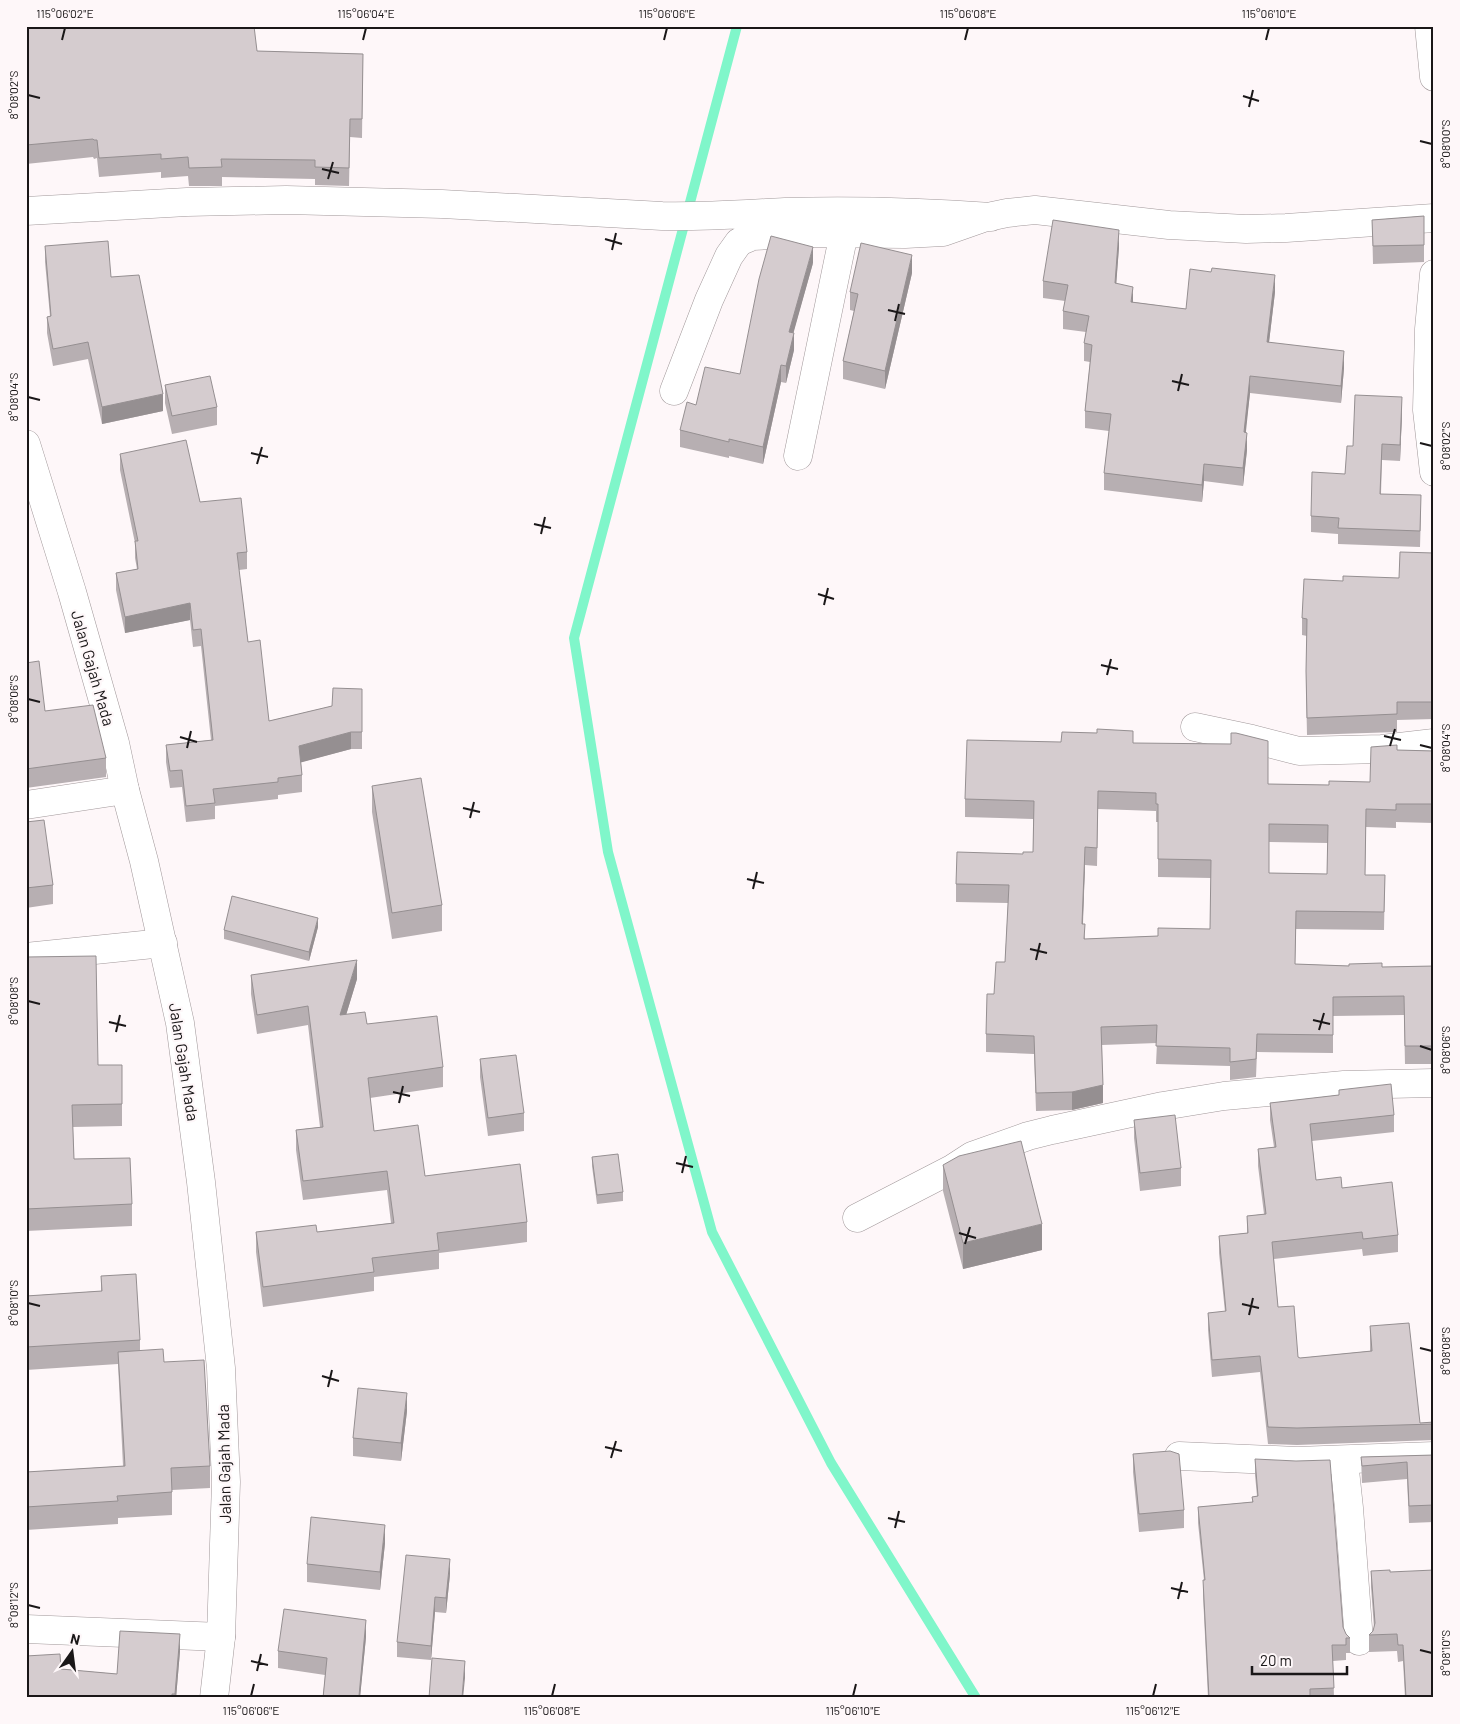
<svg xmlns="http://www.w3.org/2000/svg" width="1460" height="1724" viewBox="0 0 1460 1724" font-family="Barlow,sans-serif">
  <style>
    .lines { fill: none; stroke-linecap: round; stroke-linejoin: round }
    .stream { stroke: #80f6ca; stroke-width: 10 }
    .minor-casing { stroke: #a1989a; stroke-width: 29 }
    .highway-casing { stroke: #a1989a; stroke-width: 29 }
    .minor { stroke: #fff; stroke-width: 28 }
    .highway { stroke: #fff; stroke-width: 28 }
    .wall { fill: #b7afb2; fill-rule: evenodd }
    .shaded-wall { fill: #958f91 }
    .building { fill: #d5cccf; stroke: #958f91; fill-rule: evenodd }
    .ticks { fill: none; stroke: #1a1718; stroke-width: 2 }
    .labels { text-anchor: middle; stroke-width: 4.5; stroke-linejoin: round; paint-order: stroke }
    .street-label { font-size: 16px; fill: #1a1718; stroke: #fef7f9 }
    .neatline { fill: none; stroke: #1a1718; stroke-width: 2 }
    .ticks-label { font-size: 12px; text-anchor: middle; fill: #1a1718 }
  </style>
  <rect width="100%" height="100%" fill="#fef7f9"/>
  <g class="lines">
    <path class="stream" d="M737,26L574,638L608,852L712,1232L831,1463L976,1698"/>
    <g class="minor-casing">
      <path id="minor" d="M1429,26L1434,77
        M26,211L187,202L286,200L442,204L662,216C703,217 744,214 785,212C854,210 922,212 991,217
        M1434,274L1429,329L1427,410L1434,472
        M674,391L709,300L729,256L739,242L753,236L809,233L905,234L943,232L983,218L1007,213L1035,210L1169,225L1246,229L1286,228L1434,218
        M798,456L844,233
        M1195,727L1252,739L1299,751L1382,749L1434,743
        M26,805L125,790
        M26,957L163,943
        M857,1218L952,1169L972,1156L1028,1136L1052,1130L1163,1106L1224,1096L1344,1085L1434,1083
        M1179,1456L1297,1461L1434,1456
        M1344,1461L1349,1508L1359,1641
        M26,1629L221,1637"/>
    </g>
    <g class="highway-casing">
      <path id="highway" d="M26,444L72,592L115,743L125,790L144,861L180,1023L201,1182L221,1368L226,1482L221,1637L214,1698"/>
    </g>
    <use href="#minor" class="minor"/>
    <use href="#highway" class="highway"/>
  </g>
  <path class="wall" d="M26,26L257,51L363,54L362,138L350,137L349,186L315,185V179L222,177V186H189L188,176L161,178V172L99,177L97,158L94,159L93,157L26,164Z
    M1424,216V262L1373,264L1372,220Z
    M45,246L111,277L163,411L102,424L88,359L53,366L47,333V317L50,316L45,262Z
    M1119,247L1116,284L1133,302L1186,309L1275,292L1269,342L1344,368L1341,403L1250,393L1245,433L1247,450L1243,486L1204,481L1202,502L1104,490V473L1109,431L1085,428V411L1090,362L1084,361V343L1086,332L1063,329V311L1065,301L1043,298V281Z
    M813,263L793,333L794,350L786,383L781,382L763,464L729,456V458L680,447V430L740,374Z
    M912,273L885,389L843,379V361L854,311L850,310V292Z
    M165,385L217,407V425L172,434L165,403Z
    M1402,413L1400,461L1382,460L1381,494L1421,511L1420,547L1338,544V534L1311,532V516L1345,474L1353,446Z
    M120,454L200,502L247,552V569L239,570L248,642L269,721L332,706L362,689V749H351L301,762L302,775V792L278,795V799L215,806V819L186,822L182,787L170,788L166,762V745L211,740L201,646L193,647L190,620L125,633L116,590V573L137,569L135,558V543L120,470Z
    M1434,553V719L1397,720V732L1307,735L1306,688L1307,636L1302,635V618L1343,581L1399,578Z
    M26,663L45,711L106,758V777L26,788Z
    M1061,742L1133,743L1268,784L1329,785L1370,782L1397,750L1434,751V823L1396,822V828L1366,827L1365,875H1385L1384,930L1296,929L1295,964L1382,967L1434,966V1064H1405L1404,1015L1333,1016V1053L1257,1052L1256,1077L1230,1080V1066L1156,1064L1157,1043L1102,1045L1103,1103L1072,1110L1036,1111L1034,1054L986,1052V1034L994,994L1005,962L1008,903L956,902V884L1023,854L1033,852V819L965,817V799ZM1098,809L1156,811V822H1158V877L1211,878L1210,929L1158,936L1085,939L1083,924L1085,865L1097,866ZM1269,842L1328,843L1327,874L1269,873Z
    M372,786L442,905V931L392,939L372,812Z
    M26,822L53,885V904L26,908Z
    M318,927L309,961L224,939V930Z
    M26,957L98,1065H122V1126L73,1127L74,1159L132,1204V1226L26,1231Z
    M251,975L357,979L346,1015L367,1024L443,1067V1087L370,1098L374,1131L425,1176L527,1222V1242L439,1253V1269L374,1277V1291L263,1307L256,1252V1232H317L391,1223L387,1190L303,1200L296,1150V1130L320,1127L308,1025L257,1034L251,994Z
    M480,1059L524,1113V1131L488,1136L480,1077Z
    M1339,1090L1394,1115V1132L1312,1141L1316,1180L1342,1188L1398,1235V1252L1363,1256L1362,1249L1274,1259L1278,1307L1298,1357L1300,1358L1370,1351V1326L1420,1423L1434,1422V1440L1297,1445L1268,1444L1260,1372L1212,1377L1208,1330V1313L1225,1312L1219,1253V1236L1247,1233V1216L1264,1214L1258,1166V1149L1274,1147L1270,1120V1103L1339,1095Z
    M1134,1120L1181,1168V1186L1140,1191L1134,1138Z
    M592,1157L623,1192V1201L597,1204L592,1166Z
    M943,1165L1042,1250L963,1269L943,1191Z
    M101,1276L140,1340V1350L164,1362L210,1466V1488L172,1490V1515L118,1518V1524L26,1530V1472L123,1466L118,1364L26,1370V1296L101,1291Z
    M407,1411L401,1461L353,1456V1438Z
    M1133,1454L1184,1510V1528L1139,1532L1133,1472Z
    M1434,1455V1522L1409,1523L1407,1479L1362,1483L1361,1457Z
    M1255,1459L1343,1627L1346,1634L1350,1638V1653H1346V1660L1333,1661L1334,1698H1208L1203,1595L1204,1580L1198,1523V1507L1252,1502V1497L1257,1496L1255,1475Z
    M385,1543L380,1590L307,1582V1564Z
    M1371,1571L1390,1572L1434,1698H1405L1403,1661L1398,1662L1397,1651L1369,1652V1635L1373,1631L1374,1628L1371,1587Z
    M450,1574L446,1613L435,1612L431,1660L397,1657V1642Z
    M366,1637L360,1696L323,1698L325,1675L278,1668V1651Z
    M180,1651L176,1698H26L61,1669L117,1674Z"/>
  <path class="shaded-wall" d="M1119,230V247L1115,301V283Z
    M813,247V263L789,349V332Z
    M912,255V273L885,389V371Z
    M1275,275V292L1267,359V342Z
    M1133,287V304L1131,302Z
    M794,333V350L786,383V366Z
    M1344,351V368L1341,403V386Z
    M781,365V382L763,464V447Z
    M1250,376V393L1244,450V432Z
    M163,394V411L102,424V407Z
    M1402,397V413L1400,461V445Z
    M1247,433V450L1243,486V468Z
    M1204,464V481L1202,502V485Z
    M190,603V620L125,633V617Z
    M351,732V749L299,763V746Z
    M1085,847V865L1082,942V924Z
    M318,918V927L309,961V952Z
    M357,960V979L340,1035V1015Z
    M1103,1085V1103L1072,1110V1092Z
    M1042,1224V1250L963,1269V1243Z
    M407,1393V1411L401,1461V1443Z
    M385,1525V1543L380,1590V1572Z
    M450,1559V1574L446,1613V1598Z
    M435,1597V1612L431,1660V1646Z
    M366,1620V1637L360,1698H359Z
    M180,1634V1651L176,1698H175Z
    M465,1661V1678L463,1698H462Z"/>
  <path class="building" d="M26,26H254L257,51L363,54L362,119H350L349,168L315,167V160L221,159L222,167L189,168L188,157L161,159V154L99,158L97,140H94L93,139L26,145Z
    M1424,216V245L1373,246L1372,220Z
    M1053,220L1119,230L1115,283L1133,287L1131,302L1186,309L1190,269L1211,272L1212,268L1275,275L1267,342L1344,351L1341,386L1250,376L1244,432L1247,433L1243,468L1204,464L1202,485L1104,473L1111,414L1085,411L1092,345L1084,343L1089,316L1063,311L1068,285L1043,281Z
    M771,236L813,247L789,332L794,333L786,366L781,365L763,447L729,439V442L680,430L687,402L696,405L705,367L740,374L759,279Z
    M108,241L111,277L139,275L163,394L102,407L88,342L53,349L47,317L51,316L45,246Z
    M861,243L912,255L885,371L843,361L858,294L850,292Z
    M210,376L217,407L172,416L165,385Z
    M1355,395L1402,397L1400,445L1382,444L1380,494L1421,495L1420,531L1338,528L1339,518L1311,516L1312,472L1345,474L1347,446H1353Z
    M186,440L200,502L241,498L247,552L237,553L248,642L260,640L269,721L332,706L333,688L362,689V732H351L299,746L302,775L278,778V782L213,789L215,803L186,806L182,770L170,771L166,745L213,740L201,629L193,630L190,603L125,617L116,573L138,569L135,541H138L120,454Z
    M1400,552L1434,553V702H1397V714L1307,718L1306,671L1307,619L1302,618L1304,579L1343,581V576L1399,578Z
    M39,661L45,711L93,705L106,758L26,769V663Z
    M1097,729L1133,731V743L1231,744V733H1236L1268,741V784L1329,785V781L1370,782L1371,747L1397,745V750L1434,751V804H1396V810L1366,809L1365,875H1385L1384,912L1296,911L1295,964L1349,966V964L1382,963V967L1434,966V1046H1405L1404,996L1333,997V1035L1257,1034L1256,1059L1230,1062V1048L1156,1046L1157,1025L1101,1027L1103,1085L1072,1092L1036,1093L1034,1036L986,1034L987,994H994L996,962H1005L1009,885L956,884L957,852L1023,854V852H1033L1034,801L965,799L967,740L1061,742L1062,732L1097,733ZM1098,791L1156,793V804H1158V859L1211,860L1210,929L1158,928V936L1084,939L1085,924H1082L1085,847L1097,848ZM1269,824L1328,825L1327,874L1269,873Z
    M421,778L442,905L392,913L372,786Z
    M44,820L53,885L26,888V822Z
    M232,896L318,918L309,952L224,930Z
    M96,956L98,1065H122V1104L72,1105L74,1159L130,1158L132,1204L26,1209V957Z
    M357,960L340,1015L365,1012L367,1024L437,1016L443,1067L368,1078L374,1131L418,1125L425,1176L520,1164L527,1222L437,1233L439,1250L372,1258L374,1272L263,1287L256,1232L316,1225L317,1232L394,1223L387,1171L303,1181L296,1130L323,1127L308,1006L257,1015L251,975Z
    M516,1055L524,1113L488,1118L480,1059Z
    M1391,1084L1394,1115L1310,1124L1316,1180L1341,1177L1342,1188L1392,1182L1398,1235L1363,1239L1362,1232L1272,1242L1278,1307L1294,1306L1298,1357L1300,1358L1372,1351L1370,1326L1409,1323L1420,1423L1434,1422V1424L1297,1428L1268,1427L1260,1356L1212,1360L1208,1313L1226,1311L1219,1236L1248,1233L1247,1216L1266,1214L1258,1149L1276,1147L1270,1103L1339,1095V1090Z
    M1175,1115L1181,1168L1140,1173L1134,1120Z
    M1021,1141L1042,1224L963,1243L943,1165L959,1156Z
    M618,1154L623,1192L597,1195L592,1157Z
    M136,1274L140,1340L26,1347V1296L102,1291L101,1276Z
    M163,1349L164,1362L204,1360L210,1466L171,1468L172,1492L117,1496L118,1501L26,1507V1472L125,1466L118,1352Z
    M358,1388L407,1393L401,1443L353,1438Z
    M1170,1451L1179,1454L1184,1510L1139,1514L1133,1454Z
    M1434,1455V1505L1409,1506L1407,1462L1362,1466L1361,1457Z
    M1255,1459L1296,1461L1330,1460L1343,1627L1346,1634L1350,1638H1346V1645H1332L1334,1688L1310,1689V1698H1209L1203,1580H1205L1198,1507L1253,1502L1252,1497L1258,1496Z
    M311,1517L385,1525L380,1572L307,1564Z
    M406,1555L450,1559L446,1598L435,1597L431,1646L397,1642Z
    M1390,1570V1572L1434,1570V1698H1406L1403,1645H1398L1397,1634L1369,1635L1373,1631L1375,1623L1371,1571Z
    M284,1609L366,1620L359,1696L379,1698H323L327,1658L278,1651Z
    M120,1631L180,1634L175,1694H172V1698H26V1656L60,1654L61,1669L117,1674Z
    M432,1658L465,1661L462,1698H429Z"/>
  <path class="ticks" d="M62,40L65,28M363,40L366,28M664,40L667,28M965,40L968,28M1266,40L1269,28M28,95L40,98M1243,96L1259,101M1249,107L1253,90M1420,141L1432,144M322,169L339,173M328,179L333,162M605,239L622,244M612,250L616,233M888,310L905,314M895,321L899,304M1172,381L1189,385M1178,391L1182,374M28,397L40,400M1420,443L1432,446M251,453L268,457M257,464L262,447M534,524L551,528M541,534L545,517M818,594L834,599M824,605L828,588M1101,665L1118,669M1107,675L1111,659M28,699L40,702M1384,736L1401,740M180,737L197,742M1420,745L1432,748M1390,746L1395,729M187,748L191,731M463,808L480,812M470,818L474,802M747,879L764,883M753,889L757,872M1030,949L1047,953M1036,960L1040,943M28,1001L40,1004M1313,1020L1330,1024M109,1022L126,1026M1319,1030L1324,1013M116,1032L120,1015M1420,1046L1432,1050M393,1092L410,1096M399,1103L403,1086M676,1163L693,1167M682,1173L686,1156M959,1233L976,1238M965,1244L970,1227M28,1303L40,1306M1242,1304L1259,1308M1249,1315L1253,1298M1420,1348L1432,1351M322,1376L339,1381M328,1387L332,1370M605,1447L622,1451M611,1458L616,1441M888,1518L905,1522M895,1528L899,1511M1171,1588L1188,1592M1178,1599L1182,1582M28,1605L40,1608M1420,1650L1432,1653M251,1661L268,1665M257,1671L261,1654M251,1696L254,1684M552,1696L555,1684M853,1696L856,1684M1153,1696L1156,1684"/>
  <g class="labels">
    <g class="street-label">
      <text transform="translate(93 668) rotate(74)" y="6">Jalan Gajah Mada</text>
      <text transform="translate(184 1062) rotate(81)" y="6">Jalan Gajah Mada</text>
      <text transform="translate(224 1464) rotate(-91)" y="6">Jalan Gajah Mada</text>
    </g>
  </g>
  <rect width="1460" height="1724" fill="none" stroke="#fef7f9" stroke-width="55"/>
  <g transform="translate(72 1652) rotate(14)" stroke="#fef7f9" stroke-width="4" paint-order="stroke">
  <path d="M0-4L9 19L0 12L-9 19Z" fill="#1a1718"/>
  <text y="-8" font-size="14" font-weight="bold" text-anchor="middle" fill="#1a1718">N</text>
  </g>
  <path d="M1252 1666v8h95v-8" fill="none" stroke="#1a1718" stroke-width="2.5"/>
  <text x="1260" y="1666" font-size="15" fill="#1a1718" stroke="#fef7f9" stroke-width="4" paint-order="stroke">20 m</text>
  <rect x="28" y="28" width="1404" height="1668" class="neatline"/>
  <g class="ticks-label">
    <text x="65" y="18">115°06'02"E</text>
    <text x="366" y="18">115°06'04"E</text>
    <text x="667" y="18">115°06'06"E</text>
    <text x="968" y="18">115°06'08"E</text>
    <text x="1269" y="18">115°06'10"E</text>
    <text transform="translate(14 95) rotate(-90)" y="4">8°08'02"S</text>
    <text transform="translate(1446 144) rotate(-90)" y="4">8°08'00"S</text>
    <text transform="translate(14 397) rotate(-90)" y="4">8°08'04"S</text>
    <text transform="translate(1446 446) rotate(-90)" y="4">8°08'02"S</text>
    <text transform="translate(14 699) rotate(-90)" y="4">8°08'06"S</text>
    <text transform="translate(1446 748) rotate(-90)" y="4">8°08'04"S</text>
    <text transform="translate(14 1001) rotate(-90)" y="4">8°08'08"S</text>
    <text transform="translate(1446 1050) rotate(-90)" y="4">8°08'06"S</text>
    <text transform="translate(14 1303) rotate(-90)" y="4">8°08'10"S</text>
    <text transform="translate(1446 1351) rotate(-90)" y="4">8°08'08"S</text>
    <text transform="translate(14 1605) rotate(-90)" y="4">8°08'12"S</text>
    <text transform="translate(1446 1653) rotate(-90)" y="4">8°08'10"S</text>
    <text x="251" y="1715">115°06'06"E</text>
    <text x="552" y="1715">115°06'08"E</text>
    <text x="853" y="1715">115°06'10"E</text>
    <text x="1153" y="1715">115°06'12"E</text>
  </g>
</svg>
